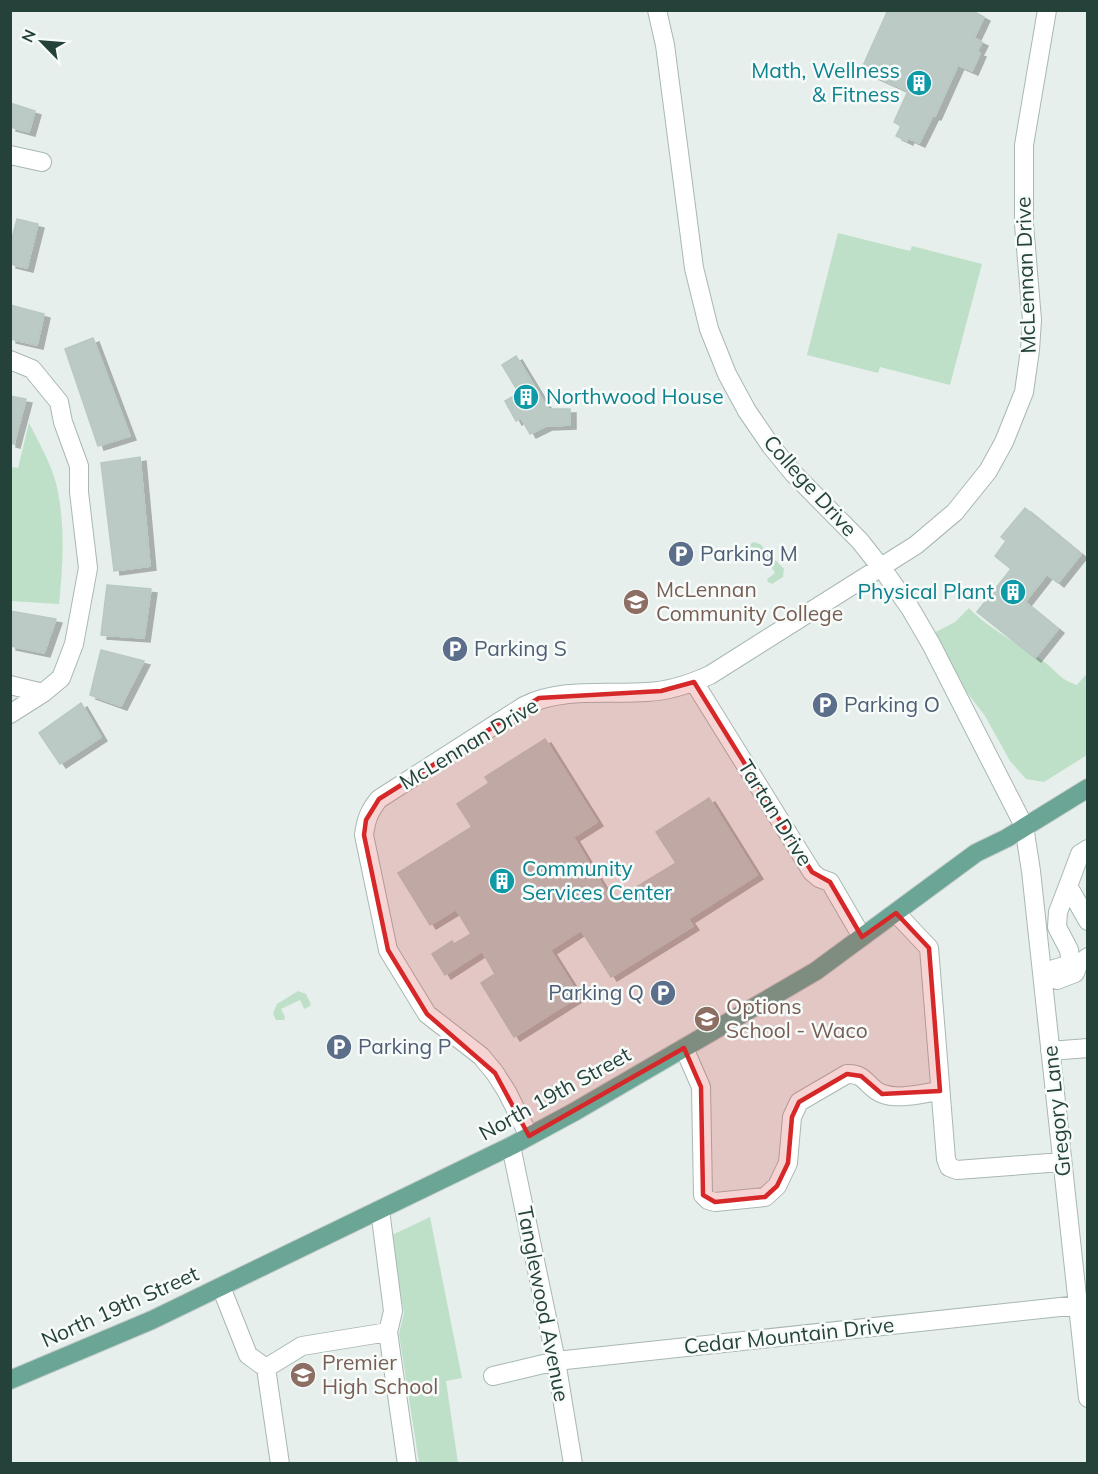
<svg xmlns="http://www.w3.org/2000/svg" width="1098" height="1474" viewBox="0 0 1098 1474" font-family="Mulish,sans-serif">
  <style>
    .green { fill: #bfe0c8 }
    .building { fill: #bbcac4; stroke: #b8c9c2; stroke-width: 1.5; filter: url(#shadow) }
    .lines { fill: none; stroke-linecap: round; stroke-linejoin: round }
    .minor-casing { stroke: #a8b8b2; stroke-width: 20 }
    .major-casing { stroke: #c2cac8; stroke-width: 20 }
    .minor { stroke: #fff; stroke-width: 18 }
    .major { stroke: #6aa596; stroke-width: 18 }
    .marked { fill: #d62828; fill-opacity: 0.2; stroke: #d62828; stroke-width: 4.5; stroke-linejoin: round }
    .labels { text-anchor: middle; stroke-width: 5; stroke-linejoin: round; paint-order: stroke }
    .culture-label { font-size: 21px; fill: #0d838f; stroke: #f7fbf9; text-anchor: end }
    .street-label { font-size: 21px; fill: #24423a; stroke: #f7fbf9 }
    .service-label { font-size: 21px; fill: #4e5e75; stroke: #f7fbf9; text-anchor: start }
    .education-label { font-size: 21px; fill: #785e54; stroke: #f7fbf9; text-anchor: start }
  </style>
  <defs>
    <filter id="shadow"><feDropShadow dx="6" dy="4" stdDeviation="0" flood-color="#0004"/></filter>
  </defs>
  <rect width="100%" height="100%" fill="#e6efeb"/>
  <path class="green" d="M838,233L910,251L912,246L982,264L950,385L880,367L878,373L807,355Z
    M29,423C40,445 54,468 58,492C65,530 63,566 59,604L11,601V467L18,468Z
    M753,542L760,544L784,569L783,577L772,584L768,582L767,579L775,573L761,551L753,555L748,552V547Z
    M969,608C987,628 1020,644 1043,661C1058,672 1059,679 1077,685L1087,673V755L1044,782L1026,779L1010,761L985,716L966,691L932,634L955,622Z
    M298,991L306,994L311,1004L310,1006L304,1009L300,1000L281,1009L285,1017L284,1020H276L273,1013L277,1004Z
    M430,1217L462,1378L446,1381L458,1463H419L399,1334L404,1313L390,1236Z"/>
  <path class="building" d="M888,10H971L984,17L974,38L982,42L977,52L980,53L972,71L958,65L935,116L933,115L919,143L908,138L907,141L896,136L901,126L894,122L908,91L861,70Z
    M10,103L35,111L29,132L10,127Z
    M17,219L38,224L27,268L10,264V246Z
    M10,305L44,314L37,345L10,339Z
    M93,338L130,436L98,446L65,349Z
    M516,356L548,409H570V425L546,426L530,434L521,418L516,421L505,401L519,393L502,365Z
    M10,396L26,399L14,444L10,443Z
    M140,457L150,566L114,571L101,463Z
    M1025,508L1081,554L1058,583L1047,574L1025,602L1058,629L1035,658L977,612L1011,569L995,556L1006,541L1001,537Z
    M107,585L151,589L144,638L101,635Z
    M10,611L56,619L44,653L10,646Z
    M101,650L144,661L121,706L90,695Z
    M81,703L101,737L60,764L39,733Z
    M545,739L597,822L573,837L612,902L676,863L656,832L709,798L757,875L688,919L693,926L611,977L581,930L550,950L579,996L514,1037L481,983L495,974L482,951L445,975L432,954L452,941L454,944L471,934L456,909L430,925L398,873L472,827L457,804L489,783L485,777Z"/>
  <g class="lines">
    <g class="minor-casing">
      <path id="minor" d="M657,10L665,45L694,268L709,329L727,374L747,411L771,446L793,473L860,541L886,574L910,608L931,644L1024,826L1031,871L1088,1398
        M10,155L42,162
        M10,360L32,369L59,402L63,422L79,466V492L88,568L74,644L61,678L43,693L10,714
        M694,682L812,872L819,878L830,882L862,937
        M10,685L43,693
        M1088,849L1080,854L1068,886L1088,921
        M1068,886L1058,912L1057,927L1069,950L1071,964
        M896,913L929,948L946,1159L949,1167L957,1170L1062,1162
        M1078,965L1071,964L1054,969L1050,975L1057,980L1075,973L1078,965L1088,957
        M684,1048L701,1087L703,1195L708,1200L715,1202L765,1197L777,1186L788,1163L792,1117L799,1102L847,1074C867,1073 867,1089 883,1094C900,1100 923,1093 940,1091
        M1050,1051L1088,1048
        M529,1136L507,1092L495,1073L481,1056L427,1014L388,950L364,835C366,820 369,811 379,799L524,706C562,687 606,695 647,692C669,691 690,684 710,675L916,545L955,512L988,471L1004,442L1024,392L1030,350L1032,320L1024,224V145L1047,10
        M511,1146L556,1361L573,1464
        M380,1210L393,1311L388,1332L407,1464
        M221,1287L248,1355L266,1368L280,1464
        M266,1368L302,1346L388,1332
        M493,1376L556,1361L1088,1304"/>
    </g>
    <g class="major-casing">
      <path id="major" d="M10,1380L152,1320L511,1146L574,1112L816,971L976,853L1007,838L1088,788"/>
    </g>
    <use href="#minor" class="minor"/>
    <use href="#major" class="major"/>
  </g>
  <path class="marked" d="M694,682L812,872L830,882L862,937L896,913L929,948L940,1091L882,1094L861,1076L847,1074L799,1102L792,1117L788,1163L777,1186L765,1197L715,1202L703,1195L701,1087L684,1048L529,1136L495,1073L427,1014L388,950L364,835L366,820L379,799L539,698L661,691Z"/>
  <defs>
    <g id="building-disc" transform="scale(1.35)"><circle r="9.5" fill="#0f9aa8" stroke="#f7fbf9"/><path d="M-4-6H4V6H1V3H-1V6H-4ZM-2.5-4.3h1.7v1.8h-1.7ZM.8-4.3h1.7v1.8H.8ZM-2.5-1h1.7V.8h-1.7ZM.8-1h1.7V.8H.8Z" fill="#fff"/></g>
    <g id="parking-disc" transform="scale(1.35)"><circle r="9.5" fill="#5c6f8a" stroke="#f7fbf9"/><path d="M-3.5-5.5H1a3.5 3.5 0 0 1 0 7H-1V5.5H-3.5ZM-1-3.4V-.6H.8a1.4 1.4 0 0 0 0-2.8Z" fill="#fff"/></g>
    <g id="university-disc" transform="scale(1.35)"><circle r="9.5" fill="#8d6e63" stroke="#f7fbf9"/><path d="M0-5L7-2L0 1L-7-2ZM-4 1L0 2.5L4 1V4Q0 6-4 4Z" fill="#fff"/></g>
    <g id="school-disc" transform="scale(1.35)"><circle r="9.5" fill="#8d6e63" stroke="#f7fbf9"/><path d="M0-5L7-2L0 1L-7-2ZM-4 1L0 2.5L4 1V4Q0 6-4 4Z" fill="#fff"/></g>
  </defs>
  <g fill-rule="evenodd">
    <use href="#building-disc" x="919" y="83"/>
    <use href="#building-disc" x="526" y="397"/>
    <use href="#parking-disc" x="681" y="554"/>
    <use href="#building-disc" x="1013" y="592"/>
    <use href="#university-disc" x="636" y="602"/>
    <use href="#parking-disc" x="455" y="649"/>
    <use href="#parking-disc" x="825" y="705"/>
    <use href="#building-disc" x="502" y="881"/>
    <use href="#parking-disc" x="663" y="993"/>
    <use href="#school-disc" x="707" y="1019"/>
    <use href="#parking-disc" x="339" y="1047"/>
    <use href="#school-disc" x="303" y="1375"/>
  </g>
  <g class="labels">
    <g class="culture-label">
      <text x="900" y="78">Math, Wellness<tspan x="900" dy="24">&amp; Fitness</tspan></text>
      <text x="546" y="404" text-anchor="start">Northwood House</text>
      <text x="994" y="599">Physical Plant</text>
      <text x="522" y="876" text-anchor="start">Community<tspan x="522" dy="24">Services Center</tspan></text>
    </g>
    <g class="street-label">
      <text transform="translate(1026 275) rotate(-92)" y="7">McLennan Drive</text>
      <text transform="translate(810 486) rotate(48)" y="7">College Drive</text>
      <text transform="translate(469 744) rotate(-31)" y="7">McLennan Drive</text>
      <text transform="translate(775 813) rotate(58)" y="7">Tartan Drive</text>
      <text transform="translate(555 1094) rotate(-29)" y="7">North 19th Street</text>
      <text transform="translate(1057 1111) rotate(-96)" y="7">Gregory Lane</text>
      <text transform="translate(543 1304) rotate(79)" y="7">Tanglewood Avenue</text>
      <text transform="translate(120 1307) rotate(-24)" y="7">North 19th Street</text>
      <text transform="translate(789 1336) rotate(-6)" y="7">Cedar Mountain Drive</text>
    </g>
    <g class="service-label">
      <text x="700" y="561">Parking M</text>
      <text x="474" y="656">Parking S</text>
      <text x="844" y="712">Parking O</text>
      <text x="644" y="1000" text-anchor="end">Parking Q</text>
      <text x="358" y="1054">Parking P</text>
    </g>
    <g class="education-label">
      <text x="656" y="597">McLennan<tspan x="656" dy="24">Community College</tspan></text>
      <text x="726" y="1014">Options<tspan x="726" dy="24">School - Waco</tspan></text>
      <text x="322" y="1370">Premier<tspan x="322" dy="24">High School</tspan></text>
    </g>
  </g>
  <rect width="1098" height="1474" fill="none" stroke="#24423a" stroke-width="24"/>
  <g transform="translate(42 42) rotate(295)" stroke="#f7fbf9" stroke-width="4.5" paint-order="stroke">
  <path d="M0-4.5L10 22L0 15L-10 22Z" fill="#24423a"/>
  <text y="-9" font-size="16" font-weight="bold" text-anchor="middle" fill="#24423a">N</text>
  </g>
</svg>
